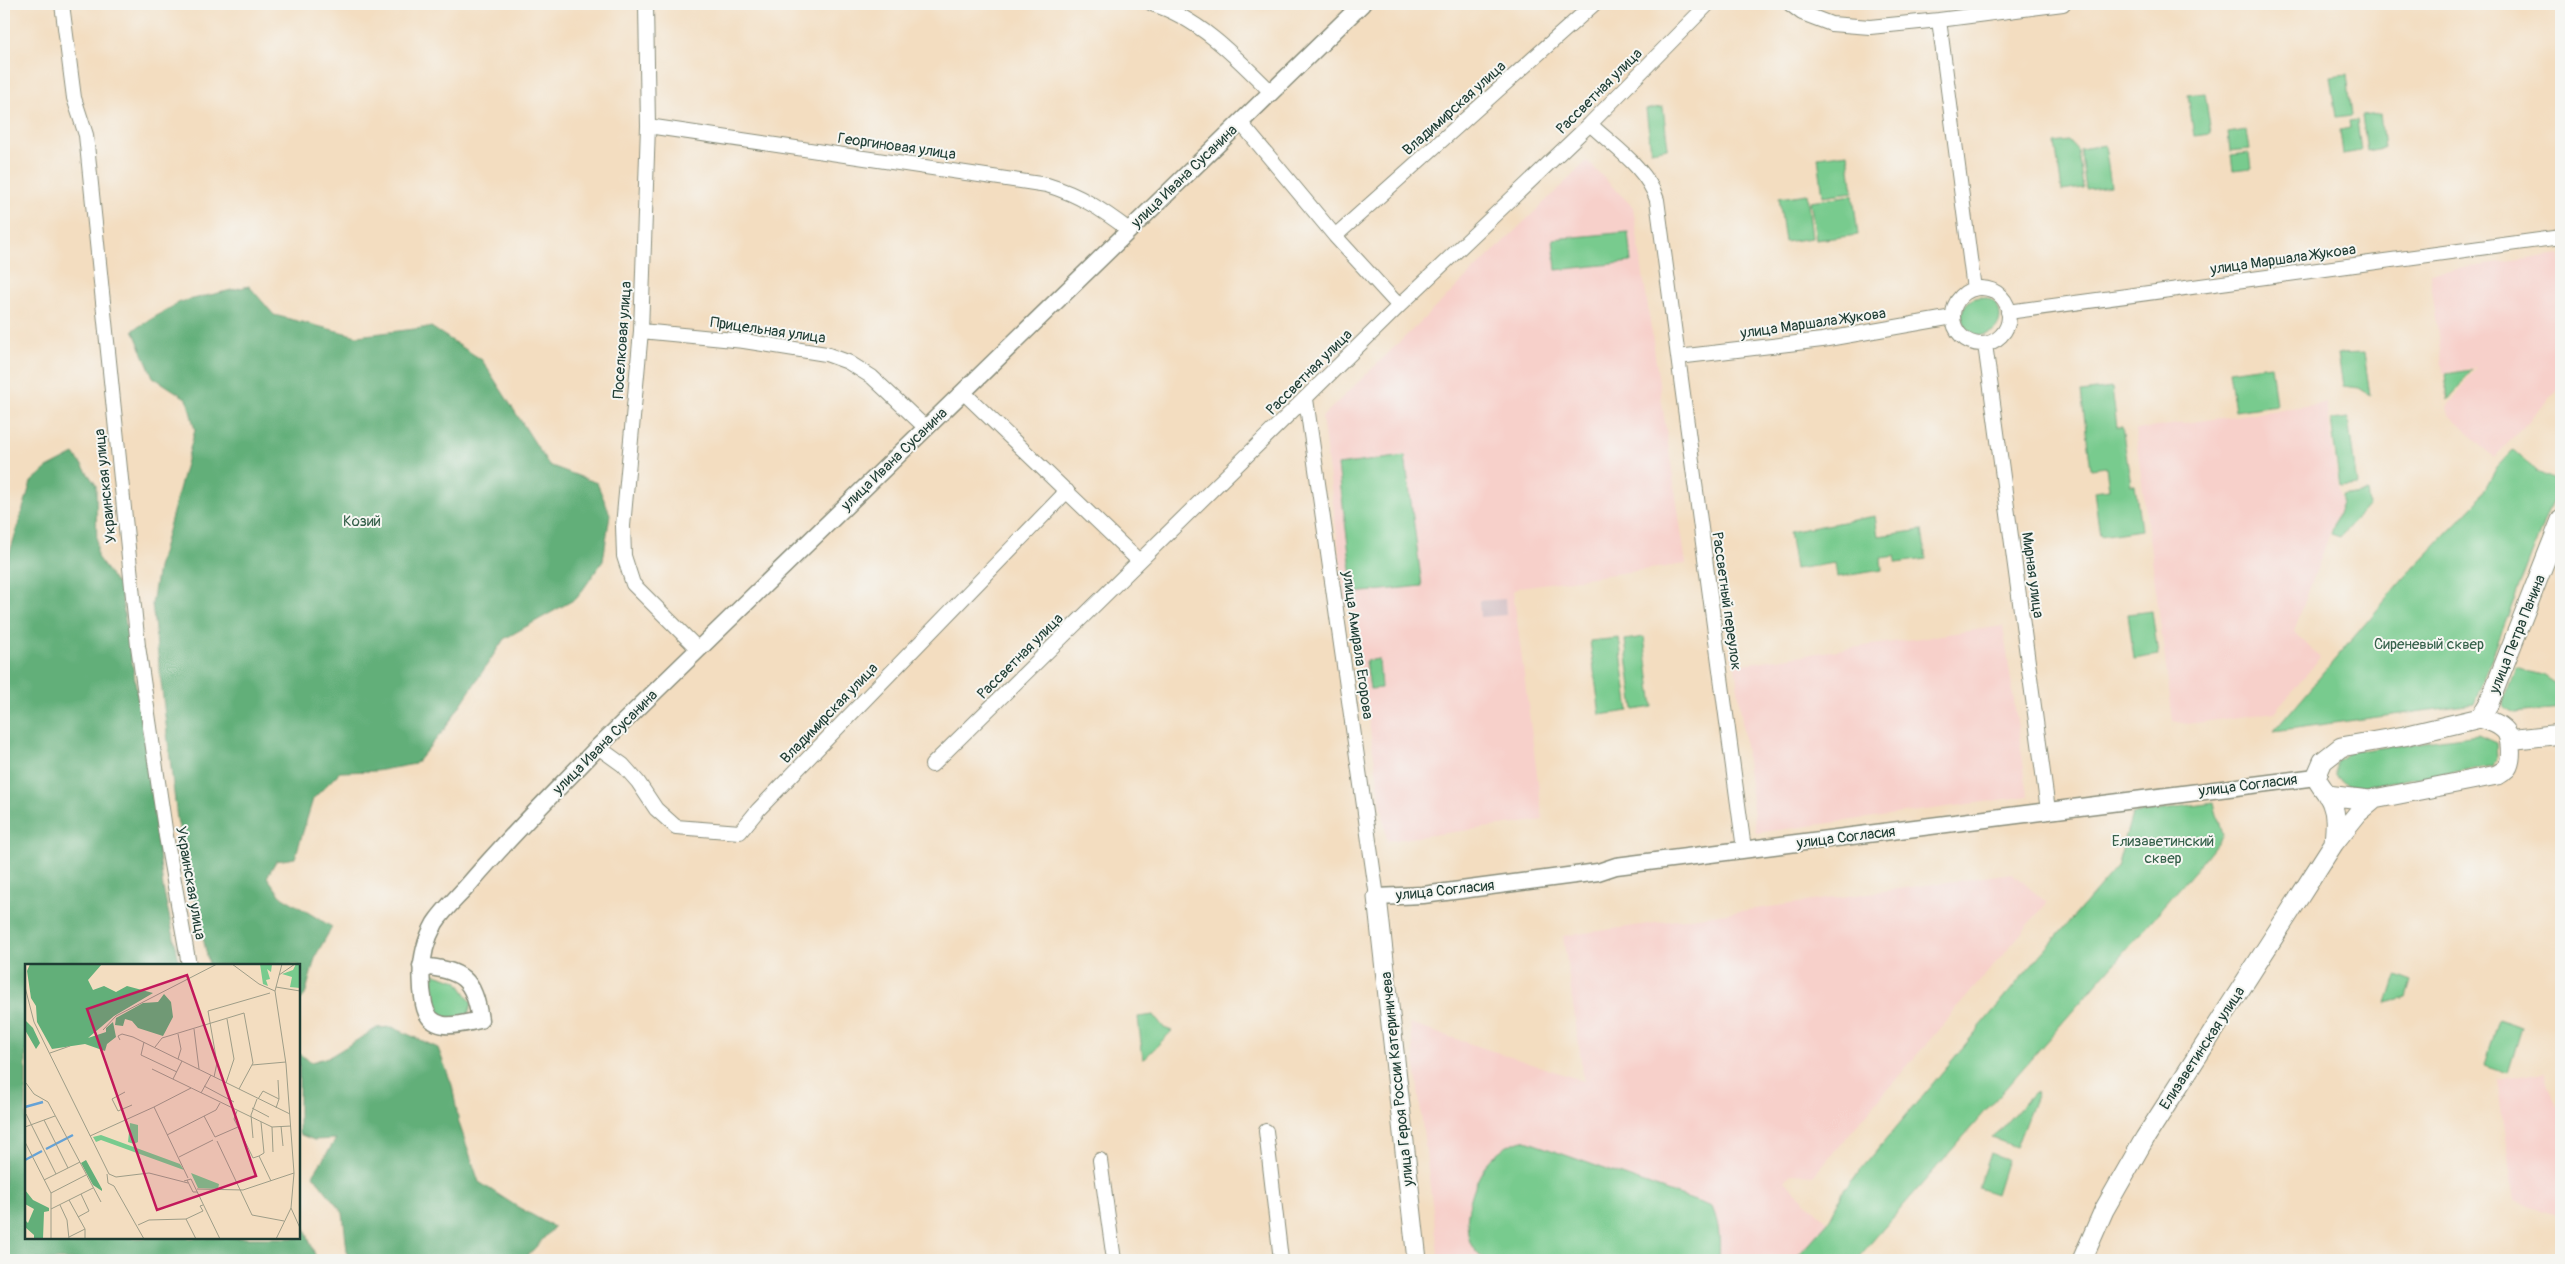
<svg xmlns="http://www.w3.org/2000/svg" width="2565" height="1264" viewBox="0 0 2565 1264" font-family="Pangolin,sans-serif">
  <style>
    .built { fill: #f7d0ca }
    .industrial { fill: #d2bec2 }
    .green { fill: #78cb8e; stroke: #4c8461 }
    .forest { fill: #62af79; stroke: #407656 }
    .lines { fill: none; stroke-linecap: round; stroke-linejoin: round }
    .minor-casing { stroke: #898d7a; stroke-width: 16 }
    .tertiary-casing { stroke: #898d7a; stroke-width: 19 }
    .secondary-casing { stroke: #898d7a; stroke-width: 21 }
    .minor { stroke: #fff; stroke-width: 14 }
    .tertiary { stroke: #fff; stroke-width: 16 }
    .secondary { stroke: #fff; stroke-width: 19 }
    .labels { text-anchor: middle; stroke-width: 4; stroke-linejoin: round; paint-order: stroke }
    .street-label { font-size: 15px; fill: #1f3d34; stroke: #f6f6f2 }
    .park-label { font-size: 15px; fill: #35604a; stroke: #f6f6f2 }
    .inset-river { fill: none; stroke: #65a2d6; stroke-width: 2.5 }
    .inset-road { fill: none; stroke: #9e9d88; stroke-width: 1 }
    .view { fill: #c2185b; fill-opacity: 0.15; stroke: #c2185b; stroke-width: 2.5 }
    .inset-edge { fill: none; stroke: #1f3d34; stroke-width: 2.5 }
  </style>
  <rect width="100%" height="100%" fill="#f6f6f2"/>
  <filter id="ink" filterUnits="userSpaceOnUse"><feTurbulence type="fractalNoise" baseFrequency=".02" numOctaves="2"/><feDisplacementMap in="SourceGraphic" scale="10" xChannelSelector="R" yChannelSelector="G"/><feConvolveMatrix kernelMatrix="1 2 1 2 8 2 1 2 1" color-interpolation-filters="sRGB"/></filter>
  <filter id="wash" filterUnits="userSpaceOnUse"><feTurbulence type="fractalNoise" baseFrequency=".0096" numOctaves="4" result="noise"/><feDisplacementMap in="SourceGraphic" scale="20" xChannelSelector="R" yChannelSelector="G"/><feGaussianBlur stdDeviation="1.12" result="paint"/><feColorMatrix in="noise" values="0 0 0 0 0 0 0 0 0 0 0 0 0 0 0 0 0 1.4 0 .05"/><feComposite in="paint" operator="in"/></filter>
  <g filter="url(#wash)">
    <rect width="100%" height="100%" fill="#f3ddc0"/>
    <path class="built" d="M1587,161L1633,207L1686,564L1520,587L1513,591L1543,820L1387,841L1351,605H1346L1322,417Z
      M2561,254V387L2494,458L2449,415L2447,407L2476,368L2443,373L2430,273Z
      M2326,403L2341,503L2294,631L2320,658L2275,712L2188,724L2173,721L2135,430Z
      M2003,626L2028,796L1756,833L1735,665Z
      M2012,873L2047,903L1814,1175L1792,1174L1784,1181L1828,1222L1794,1260H1439L1410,1024L1584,1081L1563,936Z
      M2545,1072L2556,1107H2561V1215L2514,1201L2497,1080Z"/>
    <path class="industrial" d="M1505,599L1506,615L1480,617L1479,601Z"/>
    <path class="green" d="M2347,74L2352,115L2336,117L2330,76Z
      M2205,93L2211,134L2194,136L2188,95Z
      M1663,107L1668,148L1651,151L1646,109Z
      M2380,114L2384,148L2367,151L2362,116Z
      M2357,120L2361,151L2343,154L2340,130L2350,128L2349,121Z
      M2246,130L2249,149L2230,151L2228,133Z
      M2069,141L2078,151L2083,188L2062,191L2055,143Z
      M2105,145L2111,186L2086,189L2080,149Z
      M1848,153L1853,192L1823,196L1818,157Z
      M2249,153L2251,168L2233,170L2231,155Z
      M1807,194L1812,238L1785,242L1779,198Z
      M1853,195L1858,235L1816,240L1810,201Z
      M1628,232L1631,262L1556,270L1553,239Z
      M1962 316a19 19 0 1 1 38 0a19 19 0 1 1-38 0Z
      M2364,353L2370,395L2359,388L2343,386L2338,354Z
      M2271,365L2276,405L2235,411L2229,371Z
      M2472,370L2448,400L2445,374Z
      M2112,388L2117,427H2122L2131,485H2135L2141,530L2100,536L2094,491L2109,489L2106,467L2091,469L2081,392Z
      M2348,418L2357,485L2340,487L2331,420Z
      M2513,450L2538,472L2559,483L2474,704L2274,731L2405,577L2478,501L2497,467Z
      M1405,456L1422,586L1354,593L1338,465Z
      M2367,492L2369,505L2340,537L2331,534L2342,502V496Z
      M1875,516L1878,536L1922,530L1926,559L1896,563L1895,556L1881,558L1882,570L1837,577L1835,563L1795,569L1789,532Z
      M2152,611L2158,655L2134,659L2128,614Z
      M1644,637L1653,707L1634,710L1625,640Z
      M1619,638L1629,711L1600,715L1590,641Z
      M1379,659L1381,688L1370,689L1366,661Z
      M2516,668L2543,675L2561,687V708L2516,713L2504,707L2503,703Z
      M2478,735L2496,743L2497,759L2492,766L2363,786H2348L2336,776V762L2349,752Z
      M2214,803L2223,835L2198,867L1856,1260H1794L1828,1222L1844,1190L2019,980L2117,867L2132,814Z
      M429,972L457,981L472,1003L467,1017L443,1018C430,1007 425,988 429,972Z
      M2396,975L2412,981L2407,998L2387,1003Z
      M1154,1015L1164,1028L1172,1031L1143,1060L1138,1017Z
      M2498,1019L2522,1027L2508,1073L2484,1065Z
      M2034,1092L2037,1093L2016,1147L1992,1138Z
      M1523,1140L1712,1207C1720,1225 1720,1241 1719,1260H1488C1451,1247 1471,1181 1490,1160C1500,1149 1509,1144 1523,1140Z
      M1990,1153L2007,1159L1996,1194L1978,1188Z"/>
    <path class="forest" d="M249,286L274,315L357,336L431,327L482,360L549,465L597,483L610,514L603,561L577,598L504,639L444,730L415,764L376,771L340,772L313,799L295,858L276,861L267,877L281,896L332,927L316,955L305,995L299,1002V965H209L177,819L152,604L158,568L195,430L187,399L153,377L133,330L180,302Z
      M74,454L96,485L97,557L120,588L148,761L163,888L180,965H26V1238H299V1213L317,1260H4V572L31,482L47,468Z
      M392,1027L438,1048L452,1085L459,1123L479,1182L516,1206L554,1227L524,1260H348L343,1213L313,1175L336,1139L314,1140L299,1134V1054L312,1062L331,1056L377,1028Z"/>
  </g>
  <g filter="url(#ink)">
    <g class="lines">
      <g class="minor-casing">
        <path id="minor" d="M62,4L74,98L86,135L138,646L166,836L189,965
          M646,4L648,126L641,331L623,526L624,556L633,584L698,649
          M1152,4C1199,18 1237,58 1271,92
          M1790,4L1802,13L1831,24L1870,27L1939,20L2063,4
          M1939,20L1974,289
          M1240,122L1335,236L1399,306
          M1590,124C1614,147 1647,168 1657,200L1744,849
          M648,126L1047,185C1080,195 1101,209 1129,230
          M1335,236L1594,4
          M1953 316a28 28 0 1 1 56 0a28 28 0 1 1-56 0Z
          M2008,312L2561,237
          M641,331L744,341L826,354L848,362L872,377L926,428
          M1985,344L2048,810
          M1678,357L1822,340L1953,317
          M963,392L1139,561
          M1306,399L1377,897
          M598,747L623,765L638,782L656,809L676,827L740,832L758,810L1067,491
          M932,765L1399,306L1590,124L1708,4
          M1266,1131L1281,1260
          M1100,1160L1114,1260"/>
      </g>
      <g class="tertiary-casing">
        <path id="tertiary" d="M1377,897L1423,895L1598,872L1616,866L2316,777
          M421,966C462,970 474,978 480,1020C457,1025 430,1034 424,1004C419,977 421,948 435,923C444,909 459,896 470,883C510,836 555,792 598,747L1362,4"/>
      </g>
      <g class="secondary-casing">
        <path id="secondary" d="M2480,718L2489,703L2561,520
          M2509,740L2561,734
          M2327,795L2369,800L2497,775C2500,773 2504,771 2507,768C2512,761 2511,741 2507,733C2502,725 2488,720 2480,718L2404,736L2341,747L2323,761L2316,777C2320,787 2329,794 2332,804C2337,816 2335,830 2334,843
          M1377,897L1417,1260
          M2082,1260L2104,1210L2145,1138L2334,843L2358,813L2376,798"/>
      </g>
      <use href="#minor" class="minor"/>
      <use href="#tertiary" class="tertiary"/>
      <use href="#secondary" class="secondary"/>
    </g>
  </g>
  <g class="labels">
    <g class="street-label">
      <text transform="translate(1599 91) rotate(-45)" y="5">Рассветная улица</text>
      <text transform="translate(1454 108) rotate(-42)" y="5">Владимирская улица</text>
      <text transform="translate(897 146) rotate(8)" y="5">Георгиновая улица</text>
      <text transform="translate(1184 176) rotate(-44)" y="5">улица Ивана Сусанина</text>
      <text transform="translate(2283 259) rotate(-8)" y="5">улица Маршала Жукова</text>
      <text transform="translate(1813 323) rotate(-8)" y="5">улица Маршала Жукова</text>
      <text transform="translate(768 330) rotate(8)" y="5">Прицельная улица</text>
      <text transform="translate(622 340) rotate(-86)" y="5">Поселковая улица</text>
      <text transform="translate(1309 372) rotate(-45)" y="5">Рассветная улица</text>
      <text transform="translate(894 459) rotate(-44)" y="5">улица Ивана Сусанина</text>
      <text transform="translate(105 486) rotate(-96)" y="5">Украинская улица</text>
      <text transform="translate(2033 575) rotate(82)" y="5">Мирная улица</text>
      <text transform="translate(1727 601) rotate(82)" y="5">Рассветный переулок</text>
      <text transform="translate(2517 634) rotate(-68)" y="5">улица Петра Панина</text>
      <text transform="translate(1358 645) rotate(82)" y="5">улица Амирала Егорова</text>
      <text transform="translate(1020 656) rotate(-45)" y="5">Рассветная улица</text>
      <text transform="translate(829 713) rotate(-46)" y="5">Владимирская улица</text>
      <text transform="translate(605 742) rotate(-45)" y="5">улица Ивана Сусанина</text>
      <text transform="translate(2248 785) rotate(-7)" y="5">улица Согласия</text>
      <text transform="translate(1846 837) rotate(-7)" y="5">улица Согласия</text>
      <text transform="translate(191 883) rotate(80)" y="5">Украинская улица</text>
      <text transform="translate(1445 890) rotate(-6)" y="5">улица Согласия</text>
      <text transform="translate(2202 1048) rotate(-57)" y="5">Елизаветинская улица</text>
      <text transform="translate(1397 1079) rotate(-96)" y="5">улица Героя России Катериничева</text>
    </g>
    <g class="park-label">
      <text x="362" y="526">Козий</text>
      <text x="2429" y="649">Сиреневый сквер</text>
      <text x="2163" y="846">Елизаветинский<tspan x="2163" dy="17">сквер</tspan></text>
    </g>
  </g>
  <g transform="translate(25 964)">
    <rect width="275" height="275" fill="#f3ddc0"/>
    <path d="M235,0H247L246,8L242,5L245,15L241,16L243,22L238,20ZM271,0H275V24L265,23L267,13L257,10L268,6ZM105,159L113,161V178L109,180L103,178ZM76,171L155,200L159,206L76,176L71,178L68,173ZM166,209L194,220L193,225L173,224Z" fill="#78cb8e"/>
    <path d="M5,0H77L63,16L68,26L79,22L91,28L102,22L128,29L89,52L63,74L81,68V64L88,58L91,73L82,80L80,87L60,80L27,85L12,58L11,42L6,34L2,7ZM139,30L146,38L148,53L138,72L113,64L107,57L100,55L98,62L90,61L91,54L118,39L133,38ZM0,56L8,64L15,79L11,85L0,66ZM61,196L77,225V227L68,221L56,199ZM0,226L8,236L24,244V247L19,248L18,275H9V271L0,263V256L3,259L9,245L0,240Z" fill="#62af79"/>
    <path class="inset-river" d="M0,143L18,138M21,185L48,171M0,196L17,187"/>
    <path class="inset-road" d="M207,0L234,20L250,27M257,0L250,27L261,100L269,209L266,244L275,264M254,11L270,0M0,23L9,58L84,210L91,213L124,209L163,219M251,23L275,27M169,65L174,105M78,66L91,52L192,0M153,70L156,85L153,95M95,76L93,72L97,70L108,73L265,150M119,78L116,91L152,108M130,83L137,74L219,49L228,99L214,125M25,89L45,82M227,101L261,98M127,105L247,163L266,162M189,113L192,99L183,47L245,29M148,115L157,97M1,119L9,130L23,138L76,238M201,119L209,95L202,55M179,122L209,138M100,128L87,135L93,147L107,141M176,129L186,111M233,135L238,127L254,135M227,144L244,153M251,144L254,135L253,116M212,147L209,155L213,163L228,194L234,192M1,150L31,210M179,152L190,173M19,156L43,204M256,162L258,182M0,163L30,152M247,163L248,188M142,171L191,146L195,139M65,172L129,143M190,173L213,163M228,174L226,151L232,135M192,177L227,251L259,257M0,178L26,229V275M234,192L239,189L236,158M234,192L246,217M154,193L188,176M82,210L83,219L89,222L119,275M163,214L129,143L166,124M19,216L55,198M162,216L168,228H172M159,217L166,215L195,275M172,225L218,226L269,209M26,229L61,211M44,236L60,265V275M35,241L42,256L44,275M26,245L68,224M53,253L64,247L56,230M161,255L171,275M113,261L124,256L161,255L178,247L175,242L178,241M44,273L60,265M251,275L266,244"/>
    <path class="view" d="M162,11L231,212L132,246L62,45Z"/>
    <rect width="275" height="275" class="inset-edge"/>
  </g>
  <rect width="2565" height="1264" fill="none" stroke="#f6f6f2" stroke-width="20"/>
</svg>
